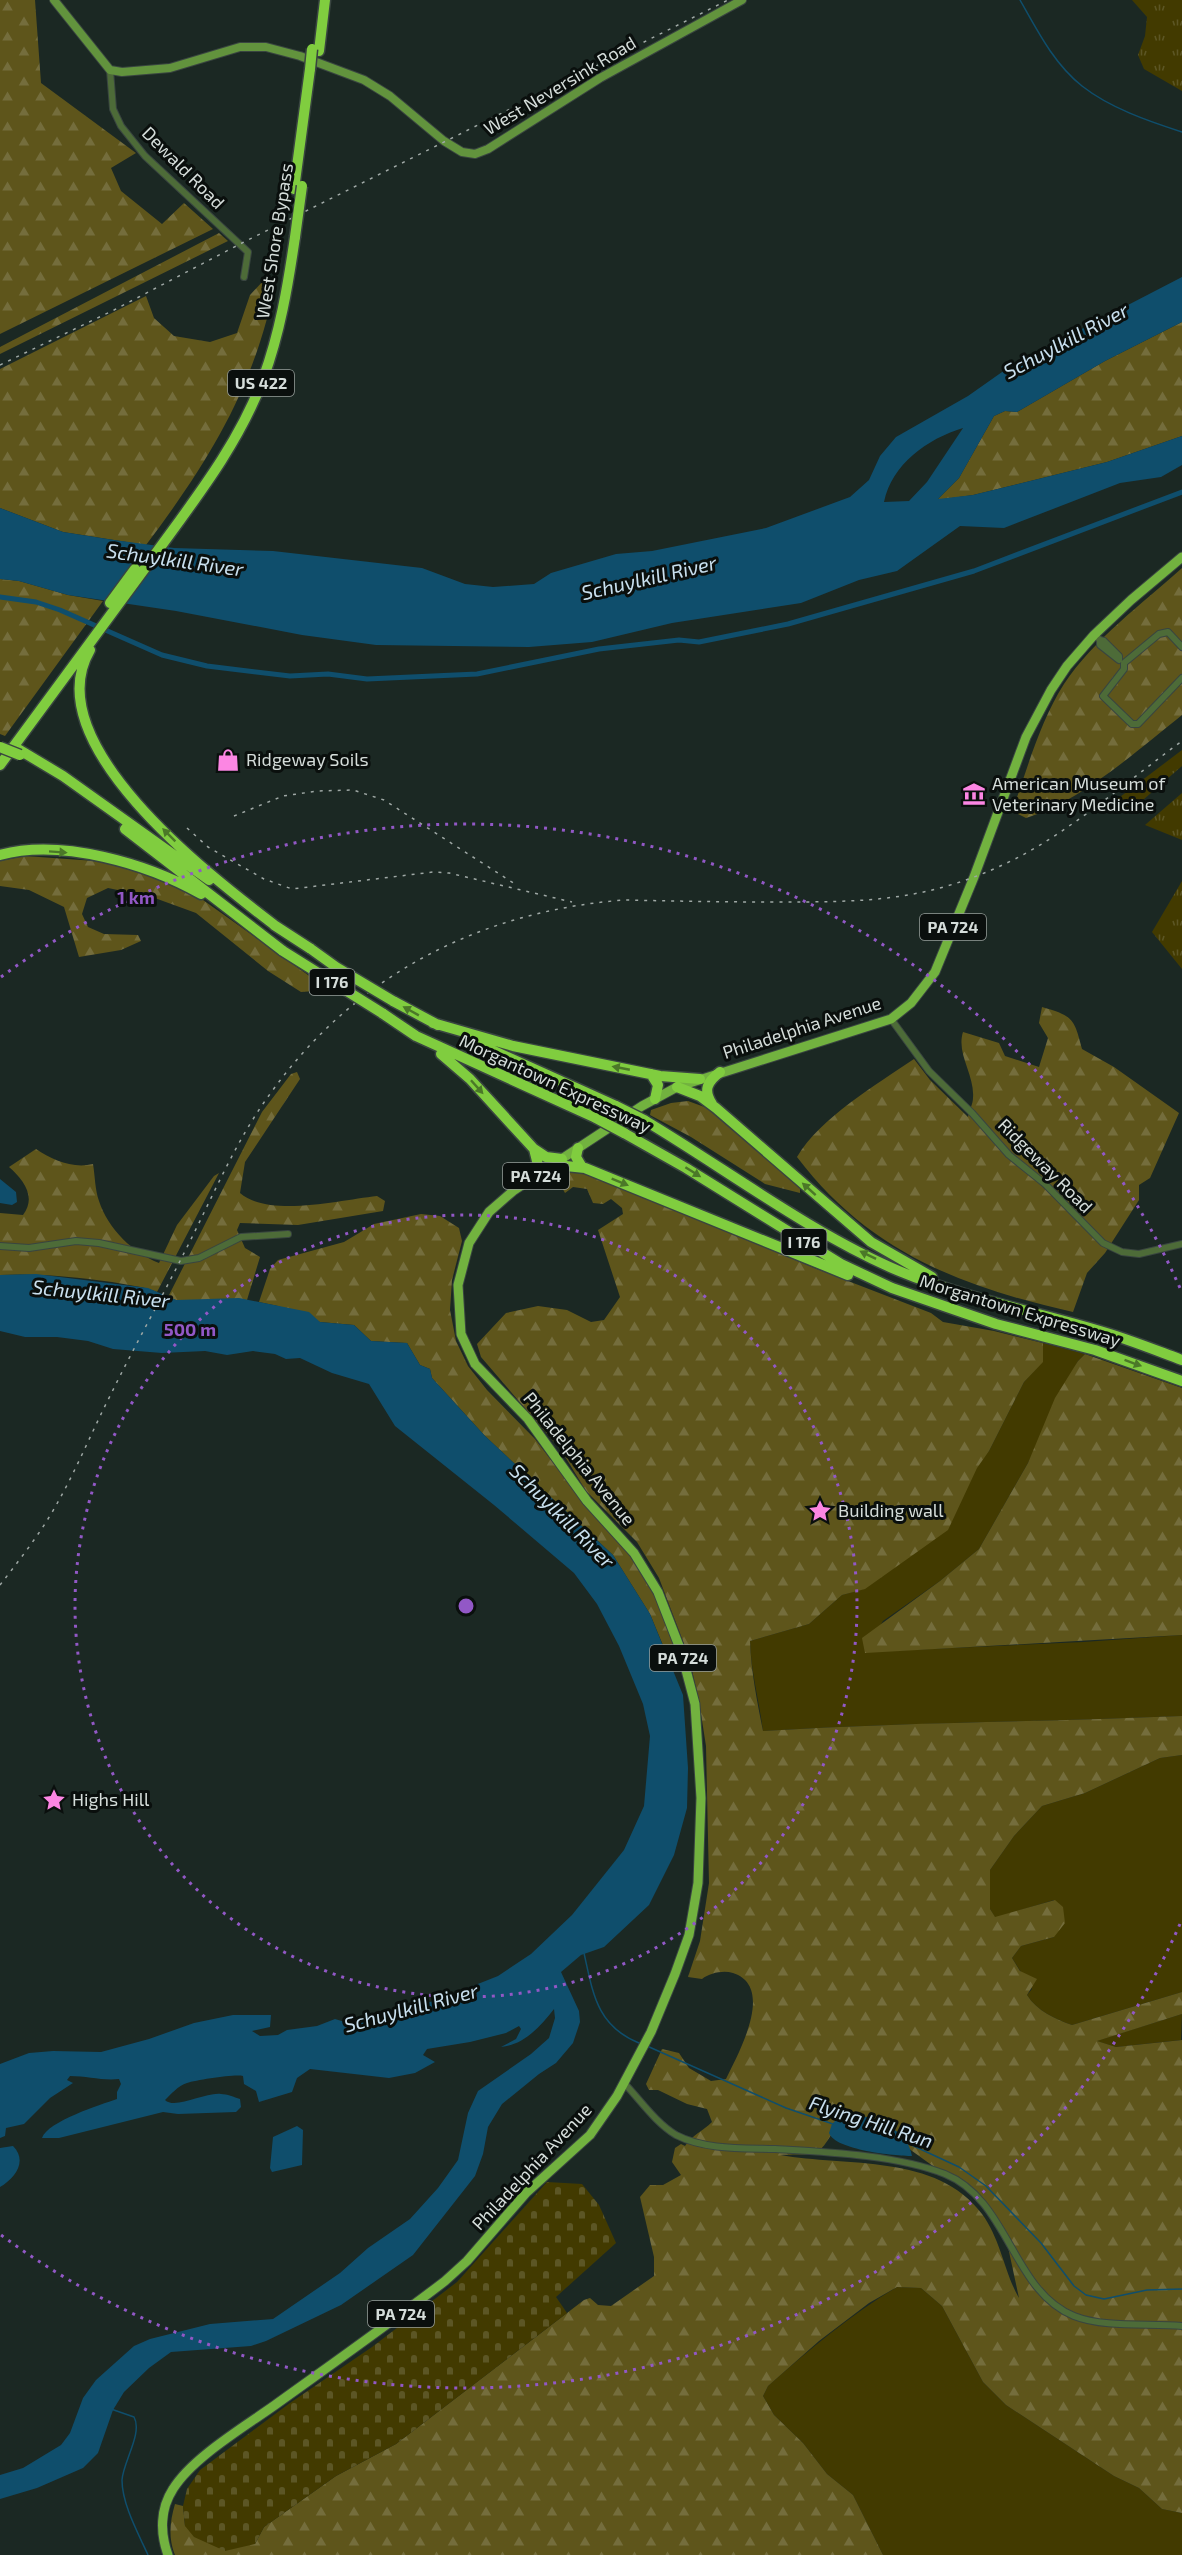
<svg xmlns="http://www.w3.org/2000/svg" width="1182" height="2555" viewBox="0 0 1182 2555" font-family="'Exo 2',sans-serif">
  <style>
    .grass { fill: #423a00 }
    .forest { fill: url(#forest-firs); fill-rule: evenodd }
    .cemetery { fill: url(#cemetery-stones) }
    .park { fill: url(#park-tufts) }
    .water { fill: #0f4e6c; fill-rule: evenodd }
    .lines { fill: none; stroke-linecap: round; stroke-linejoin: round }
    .stream { stroke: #0f4e6c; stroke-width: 1.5 }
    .canal { stroke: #0f4e6c; stroke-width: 5 }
    .street-casing { stroke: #394540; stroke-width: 8 }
    .secondary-casing { stroke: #394540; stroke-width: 10 }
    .primary-casing { stroke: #394540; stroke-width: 11 }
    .highway-casing { stroke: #394540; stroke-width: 13 }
    .street { stroke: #4d6b38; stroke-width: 6 }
    .secondary { stroke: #62933d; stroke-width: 8 }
    .primary { stroke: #72b23f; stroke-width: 9 }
    .highway { stroke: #80cd3f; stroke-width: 10 }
    .rail { stroke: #9fa8a5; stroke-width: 1.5; stroke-dasharray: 3 6; stroke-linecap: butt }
    .highway-bridge-casing { stroke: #394540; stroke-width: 13; stroke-linecap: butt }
    .highway-bridge { stroke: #80cd3f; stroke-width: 10 }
    .oneway { fill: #4b7828 }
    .ring { fill: none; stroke: #9258c6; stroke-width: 3; stroke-dasharray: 3 6 }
    .labels { text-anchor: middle; stroke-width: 6; stroke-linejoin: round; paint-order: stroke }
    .shield { fill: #0a0f0d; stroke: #989f9c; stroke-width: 1.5 }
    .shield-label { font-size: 16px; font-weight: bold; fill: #d5ddda }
    .street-label { font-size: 18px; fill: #d5ddda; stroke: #0a0f0d }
    .poi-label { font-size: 18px; fill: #d5ddda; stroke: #0a0f0d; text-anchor: start }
    .water-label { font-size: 20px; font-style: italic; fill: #c9e0ef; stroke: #0a0f0d }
    .centre { fill: #9258c6; stroke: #0a0f0d; stroke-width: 3 }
    .ring-label { font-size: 18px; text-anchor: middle; font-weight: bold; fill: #9258c6; stroke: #0a0f0d; stroke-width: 6; stroke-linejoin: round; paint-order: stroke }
  </style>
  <defs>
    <pattern id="forest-firs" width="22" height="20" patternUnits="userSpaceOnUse" patternTransform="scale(1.5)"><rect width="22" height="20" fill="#5e551b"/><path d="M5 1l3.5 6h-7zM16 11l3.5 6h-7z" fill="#746d3c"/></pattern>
    <pattern id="cemetery-stones" width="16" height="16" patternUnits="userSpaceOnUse" patternTransform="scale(1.5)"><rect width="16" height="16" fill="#423a00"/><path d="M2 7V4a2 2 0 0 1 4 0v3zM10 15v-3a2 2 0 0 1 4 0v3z" fill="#5c5625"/></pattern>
    <pattern id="park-tufts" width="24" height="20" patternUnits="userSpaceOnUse" patternTransform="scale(1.5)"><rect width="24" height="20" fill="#423a00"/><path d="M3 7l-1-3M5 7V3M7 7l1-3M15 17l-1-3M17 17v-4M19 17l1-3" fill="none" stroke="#5c5625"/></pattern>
  </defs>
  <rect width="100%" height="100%" fill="#1b2823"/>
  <path class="grass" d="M1043,1343L1085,1354L1078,1361L1028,1463L979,1549L940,1581L883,1621L865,1652L1083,1642L1182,1635V1716C1042,1722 902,1722 763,1731C759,1699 751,1673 750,1641L809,1624L842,1595L863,1589L989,1451L1024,1382L1042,1362Z
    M1182,1755V1992L1072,2025C1055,2019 1037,2011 1027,1995L1032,1989L1012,1958L1021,1946L1054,1937V1900L995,1918L990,1909V1870L1014,1836L1042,1806L1085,1793L1160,1758Z
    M1182,2014L1181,2040L1116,2047L1096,2041Z
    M897,2287L921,2288L942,2306L983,2382L1006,2405L1114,2476L1139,2488L1162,2509L1182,2513V2555H883L853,2495L827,2474L803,2443L774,2415L763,2396L768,2386C809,2350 850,2315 897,2287Z"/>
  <path class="forest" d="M0,0H35L41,83L136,153L111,168L121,191L162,224L184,203L213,229L0,334Z
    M219,233L228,241L0,354V347Z
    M265,279H276C256,385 210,460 146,545L63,532L0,508V369L146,296L154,318L174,336L210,342L237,333L250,295Z
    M1182,322V436L1107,462L973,495L937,500L959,478L994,416L1005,411L1017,412L1105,361Z
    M1182,568V715C1138,750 1080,802 1026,818L1016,813L1015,803C1029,763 1041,720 1064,684C1094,639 1142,604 1182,568Z
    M0,579L19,581L68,595L103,601L5,736L0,734Z
    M25,856L95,861L127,868L177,887L203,900L329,990L301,992L268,971L196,913L152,897L108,888L87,898L82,914L88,927L104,934L138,935L141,941L121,950L79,957L64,907L29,890L0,886V861Z
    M1042,1007C1073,1016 1074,1018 1082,1049L1114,1067L1179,1113L1150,1178L1139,1185V1200L1105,1253L1087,1273L1073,1312C961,1287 868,1251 797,1157C820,1118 877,1084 914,1059L930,1080L968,1117C969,1111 973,1104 973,1098C975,1075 956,1054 963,1032L999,1043L1005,1056L1039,1067L1048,1038L1039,1023Z
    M297,1072L300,1079L245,1162L240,1193C269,1218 340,1200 377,1196L385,1201L383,1211L298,1225L240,1223L237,1230L245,1248L260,1257L247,1300H176L168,1297L262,1112L291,1074Z
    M688,1101L710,1109L800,1187V1193L765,1184L691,1137L650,1115L651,1110L671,1103Z
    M36,1149C52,1160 73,1169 93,1164C95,1176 95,1190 99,1201C108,1229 133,1253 159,1263L177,1225L214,1176L219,1173L157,1292C143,1286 127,1285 112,1282C74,1277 38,1273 0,1275V1213L23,1215C37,1197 23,1179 9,1167Z
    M574,1172L589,1175L817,1269L931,1313L943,1322L994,1331L1043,1343V1362L1024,1382L989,1451L977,1468L948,1530L865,1589L842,1595L809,1624L750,1641C751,1671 757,1701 763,1731C903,1722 1042,1722 1182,1716V1755L1160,1758L1085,1793L1042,1806L1014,1836L990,1870V1909L995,1917L1055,1900L1063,1907L1065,1923L1054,1937L1021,1946L1012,1958L1020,1971L1037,1979L1027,1995C1037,2011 1055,2019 1072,2025L1182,1992V2014L1097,2041L1116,2047L1182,2040V2513L1162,2509L1139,2488L1114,2476L1006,2405L983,2382L942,2306L921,2288L897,2287L869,2303L819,2341L768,2386L763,2396L774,2415L803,2443L827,2474L853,2495L883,2555H175C168,2538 170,2521 175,2504L183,2506L185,2526L255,2544L264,2527L336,2476L396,2444L584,2300L590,2298L598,2305L611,2306L654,2276V2257L640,2197L650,2185H663L681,2175L672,2162L675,2148L681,2144L685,2146C692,2135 703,2131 712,2122L707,2109L687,2104L658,2090H649L646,2084L662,2049L679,2053L689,2068L711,2081L726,2079C738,2054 776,1987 733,1973C723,1970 710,1973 702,1979L688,1977L700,1941L709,1883L706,1746L699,1701L689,1657L659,1578L637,1542L586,1491L561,1450L481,1357L477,1344L506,1313L538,1306L567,1310L591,1322L604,1320L620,1297L598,1230L623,1214L622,1208L611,1199L603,1204L593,1203L587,1189L573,1187L565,1193L559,1182L563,1174ZM838,2123L901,2143L980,2200L1005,2233L1019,2298C1004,2272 1001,2240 982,2214C937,2153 846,2167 780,2155C820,2153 816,2161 838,2123Z
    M421,1214L440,1216L459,1228L462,1241L452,1280L450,1310L456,1341L468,1366L487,1390L535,1439L583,1502L625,1548L647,1578L678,1653L667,1655L650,1614L613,1555L485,1436L432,1378L430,1369L420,1365L407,1343L371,1341L354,1325L320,1322L278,1306L259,1302L270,1269L278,1260L344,1242L374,1224Z
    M1085,1354L1182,1388V1635L865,1653L862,1638L940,1581L979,1549L1028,1463L1055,1398L1078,1361Z"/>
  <path class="cemetery" d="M547,2182L582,2184L599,2205L616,2243L556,2297L567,2313L396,2444L336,2476L264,2527L255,2544L225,2551L194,2537L185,2526L183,2506L187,2489L200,2470L290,2403L372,2347L457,2282Z"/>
  <path class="park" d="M1132,0H1182V91L1144,69L1138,55L1145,36L1147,17Z
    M1182,750V766L1128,813L1112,803Z
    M1182,793V840L1145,825Z
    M1182,881V969L1152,932Z"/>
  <path class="water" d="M1182,277V322L1105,361L1017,412L1005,411L994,416L959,478L938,499L973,495L1107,462L1182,436V465L1161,477L1120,483L1004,528L960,526L897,571L859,580L801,603L672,623L592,642L529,647L376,645L302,635L176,611L68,595L19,581L0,579V508L63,532L114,540L174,548L273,551L422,568L465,584L493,587L534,584L551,573L616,554L652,551L766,528L850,497L869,480L880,456L896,437L968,396L1012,365ZM963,428L927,482L909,501L884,502C892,464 927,439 963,428Z
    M0,1179L16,1192L17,1202L12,1205L0,1203Z
    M36,1274L148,1288L176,1300L239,1298L309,1312L320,1322L354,1325L371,1341L407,1343L420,1365L430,1369L432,1378L485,1436L613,1555L650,1614L683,1695L688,1768L687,1808L674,1855L649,1905L604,1947L581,1955L561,1972L579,2011L580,2022L573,2043L556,2063L539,2074L502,2104L488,2127L483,2154L475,2176L413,2255L341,2305L266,2341L251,2346L171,2352L149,2368L124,2392L113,2410L98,2453L83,2468L37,2488L0,2499V2475L23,2468L61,2445L70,2433L83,2398L96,2380L134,2346L150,2339L210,2324L273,2319L340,2273L368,2248L410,2219L438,2188L458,2160L468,2113L478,2091L531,2054L549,2038L555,2018L554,2009C541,2026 524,2045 501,2047L516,2039L521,2029L519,2026L506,2033L470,2042L427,2049L423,2055L435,2062L415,2073L389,2078L310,2069L297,2078L292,2092L259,2102L256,2091L244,2084L243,2076C234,2074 197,2080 187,2083C178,2086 171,2094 165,2100C175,2110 205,2092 221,2094C227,2094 234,2097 240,2099L241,2107L236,2112L178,2114L163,2112L59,2138H42C48,2121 100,2105 117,2099V2092L121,2084L119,2079C103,2081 87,2076 70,2076L67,2080L73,2083L50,2098L24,2124L6,2128L5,2136L0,2138V2064L29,2053L53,2051L101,2052L149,2039L194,2023L233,2015H271L270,2027L252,2031L260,2036L278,2035L287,2030L317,2026L335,2019L345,2022L369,2020L440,1999L498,1976L531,1954L572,1915L624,1850L644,1806L650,1736L643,1704L619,1646L597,1604L574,1573L494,1505L395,1426L369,1384L332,1373L300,1358L286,1359L275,1354L253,1351L227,1355L205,1351L162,1353L113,1349L88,1341L57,1337H25L0,1331V1275Z
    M842,2114C867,2113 908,2127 912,2156C895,2156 835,2150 829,2133L832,2124Z
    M297,2126L303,2130L302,2165L272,2172L270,2168L273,2137Z
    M13,2146C28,2161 15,2178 0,2187V2148Z"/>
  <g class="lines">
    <path class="stream" d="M1020,0C1037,30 1054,64 1082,86C1110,108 1148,121 1182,132
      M584,1953C593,1994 597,2026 639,2043
      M647,2046L786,2108L833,2124
      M905,2142L959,2167L986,2186L1041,2243L1074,2286L1086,2295L1104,2299L1147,2290L1182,2289
      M111,2409L134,2417C143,2433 123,2462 122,2480C122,2504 138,2533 148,2555"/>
    <path class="canal" d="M0,597L36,602L60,610L162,655L207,666L290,676L328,674L367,679L477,674L599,649L679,640L699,642L788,624L974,571L1182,492"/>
    <g class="street-casing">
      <path id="street" d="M110,70L113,109L121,126L145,156L248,252L244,277
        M1095,635L1100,640V645L1119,660V656L1104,641L1100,640
        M1182,647L1168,632L1159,634L1124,663V669L1103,696L1132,724H1138L1182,678
        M891,1019L929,1071L972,1113L1009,1155L1045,1184L1103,1243L1122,1252L1139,1254L1182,1244
        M0,1246L29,1248L76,1241L99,1243L181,1261L199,1258L241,1237L288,1234
        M625,2084C641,2101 656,2123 676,2135C705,2150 743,2148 775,2149C827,2152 897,2155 945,2174C1009,2200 1012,2291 1074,2316C1104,2328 1149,2323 1182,2326"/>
    </g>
    <g class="secondary-casing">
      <path id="secondary" d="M54,0L110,70L122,72L170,68L240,47H266L300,56L364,80L390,96L444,141L462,152L475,154L488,149L600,78L742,0"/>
    </g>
    <g class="primary-casing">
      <path id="primary" d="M557,1162L642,1106L677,1087L891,1019L911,1003L935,972L974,877L1026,737L1051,690L1067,666L1094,635L1131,600L1182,557
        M168,2555C160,2533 160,2509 173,2489C192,2458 244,2427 275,2405C332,2364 389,2324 445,2281L467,2261L526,2193L590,2135L617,2096L651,2032L675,1974L689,1935L698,1883L701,1798L695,1704L681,1651L658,1592L634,1553L587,1501L528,1419L475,1364L461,1334L458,1285L469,1243L489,1212L513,1191L540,1173"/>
    </g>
    <g class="highway-casing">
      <path id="highway" d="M319,51L325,0
        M294,189L310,69
        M110,603L135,569
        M90,650C35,744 213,878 277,927
        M18,749L63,776L209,880
        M0,765C50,697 101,628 151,560C192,503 238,446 263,379C280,333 288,285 295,237
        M125,829L283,951
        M0,855C61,838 148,864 201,894
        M274,925L311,949
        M393,1001L438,1025
        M382,1013L416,1036L596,1118
        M433,1023L513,1046L660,1076L700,1079
        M472,1041L616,1106
        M441,1054L470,1079L534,1149L546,1157L562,1159
        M651,1074L658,1085L655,1099
        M677,1087L700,1096L716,1108L871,1242L932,1277
        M712,1104C703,1090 707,1082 720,1072
        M644,1120C726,1169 812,1234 899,1271C964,1298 1033,1311 1100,1331C1128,1339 1155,1350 1182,1360
        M624,1133L686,1168L841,1264L892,1288L996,1324L1095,1350L1182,1381
        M578,1148L576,1157L582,1167
        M534,1149L538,1165L535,1176
        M544,1171L566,1166L585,1168L848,1275"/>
    </g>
    <use href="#street" class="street"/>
    <use href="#secondary" class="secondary"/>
    <use href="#primary" class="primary"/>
    <use href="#highway" class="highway"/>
    <path class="rail" d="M0,365L114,310L240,244L728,0
      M234,816L283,796L318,791L353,790L384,800L515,884
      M187,828L208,847L234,862L264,879L292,889L433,872L449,873L572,902
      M0,1585C21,1558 43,1530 59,1500C78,1466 93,1429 111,1394C134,1347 160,1301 183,1255C211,1201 234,1143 270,1094C354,976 480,911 624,900C672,901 720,902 769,902C864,902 927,903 1015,859C1072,830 1130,779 1182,741"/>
    <g class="highway-bridge-casing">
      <path id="highway-bridge" d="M310,69L312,49
        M295,237L302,186
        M0,747L20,755
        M311,949L336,967L393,1001
        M283,951L382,1013
        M616,1106L644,1120
        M596,1118L624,1133"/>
    </g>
    <use href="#highway-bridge" class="highway-bridge"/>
  </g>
  <defs><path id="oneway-solid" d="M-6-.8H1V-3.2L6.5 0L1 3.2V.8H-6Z" transform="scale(1.5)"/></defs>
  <g class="oneway">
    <use href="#oneway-solid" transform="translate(169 835) rotate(-135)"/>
    <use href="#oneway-solid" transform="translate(58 852) rotate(4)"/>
    <use href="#oneway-solid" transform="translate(411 1011) rotate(-151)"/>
    <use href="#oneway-solid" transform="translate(621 1068) rotate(-169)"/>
    <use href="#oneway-solid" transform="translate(477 1087) rotate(48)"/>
    <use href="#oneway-solid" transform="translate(693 1172) rotate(32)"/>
    <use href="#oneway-solid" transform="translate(620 1182) rotate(22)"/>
    <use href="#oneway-solid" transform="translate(809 1189) rotate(-138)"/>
    <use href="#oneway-solid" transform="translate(868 1255) rotate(-154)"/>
    <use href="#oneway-solid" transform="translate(1133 1363) rotate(20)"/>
  </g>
  <g class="ring">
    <circle cx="466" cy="1606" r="391"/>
    <path d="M1180 1924A782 782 0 0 1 1 2235M1 977A782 782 0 0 1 1180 1288"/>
  </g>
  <defs>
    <g id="shop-bare" transform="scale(1.8)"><path d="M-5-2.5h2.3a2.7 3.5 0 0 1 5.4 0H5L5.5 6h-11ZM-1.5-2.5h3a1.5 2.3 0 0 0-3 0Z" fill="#fc86e3" stroke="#0a0f0d" stroke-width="2.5" paint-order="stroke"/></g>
    <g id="museum-bare" transform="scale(1.8)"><path d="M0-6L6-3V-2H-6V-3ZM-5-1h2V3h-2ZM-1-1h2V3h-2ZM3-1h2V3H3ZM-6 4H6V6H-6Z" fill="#fc86e3" stroke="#0a0f0d" stroke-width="2.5" paint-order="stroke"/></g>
    <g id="sight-bare" transform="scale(1.8)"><path d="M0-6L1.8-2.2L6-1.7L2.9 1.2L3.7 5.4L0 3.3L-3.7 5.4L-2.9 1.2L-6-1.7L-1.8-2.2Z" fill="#fc86e3" stroke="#0a0f0d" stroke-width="2.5" paint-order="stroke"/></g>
  </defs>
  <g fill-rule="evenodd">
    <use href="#shop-bare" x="228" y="760"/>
    <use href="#museum-bare" x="974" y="794"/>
    <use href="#sight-bare" x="820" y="1511"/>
    <use href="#sight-bare" x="54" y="1800"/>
  </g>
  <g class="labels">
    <g class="shield">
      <rect x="228" y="370" width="66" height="26" rx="4.5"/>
      <rect x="920" y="914" width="66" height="26" rx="4.5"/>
      <rect x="309.5" y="969" width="45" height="26" rx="4.5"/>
      <rect x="503" y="1163" width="66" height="26" rx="4.5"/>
      <rect x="781.5" y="1229" width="45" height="26" rx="4.5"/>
      <rect x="650" y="1645" width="66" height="26" rx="4.5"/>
      <rect x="368" y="2301" width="66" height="26" rx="4.5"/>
    </g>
    <g class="shield-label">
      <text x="261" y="389">US 422</text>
      <text x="953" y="933">PA 724</text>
      <text x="332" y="988">I 176</text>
      <text x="536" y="1182">PA 724</text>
      <text x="804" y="1248">I 176</text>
      <text x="683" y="1664">PA 724</text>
      <text x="401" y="2320">PA 724</text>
    </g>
    <g class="street-label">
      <text transform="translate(560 86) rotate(-31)" y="6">West Neversink Road</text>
      <text transform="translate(183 168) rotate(45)" y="6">Dewald Road</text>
      <text transform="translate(275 241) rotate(-81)" y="6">West Shore Bypass</text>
      <text transform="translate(802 1028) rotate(-18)" y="6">Philadelphia Avenue</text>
      <text transform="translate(555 1084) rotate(25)" y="6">Morgantown Expressway</text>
      <text transform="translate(1045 1166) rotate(45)" y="6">Ridgeway Road</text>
      <text transform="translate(1020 1311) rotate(17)" y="6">Morgantown Expressway</text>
      <text transform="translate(579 1459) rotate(51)" y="6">Philadelphia Avenue</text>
      <text transform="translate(532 2167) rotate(-47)" y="6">Philadelphia Avenue</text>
    </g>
    <g class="poi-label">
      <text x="246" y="766">Ridgeway Soils</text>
      <text x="992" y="790">American Museum of<tspan x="992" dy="21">Veterinary Medicine</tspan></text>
      <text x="838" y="1517">Building wall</text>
      <text x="72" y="1806">Highs Hill</text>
    </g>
    <g class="water-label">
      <text transform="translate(1066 341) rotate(-28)" y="7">Schuylkill River</text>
      <text transform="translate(175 560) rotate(8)" y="7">Schuylkill River</text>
      <text transform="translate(649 578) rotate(-13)" y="7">Schuylkill River</text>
      <text transform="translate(101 1294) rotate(6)" y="7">Schuylkill River</text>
      <text transform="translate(562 1516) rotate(45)" y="7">Schuylkill River</text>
      <text transform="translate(411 2008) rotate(-15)" y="7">Schuylkill River</text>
      <text transform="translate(871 2122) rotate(18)" y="7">Flying Hill Run</text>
    </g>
  </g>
  <circle cx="466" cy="1606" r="9" class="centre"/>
  <g class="ring-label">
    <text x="136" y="904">1 km</text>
    <text x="190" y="1336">500 m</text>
  </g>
</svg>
